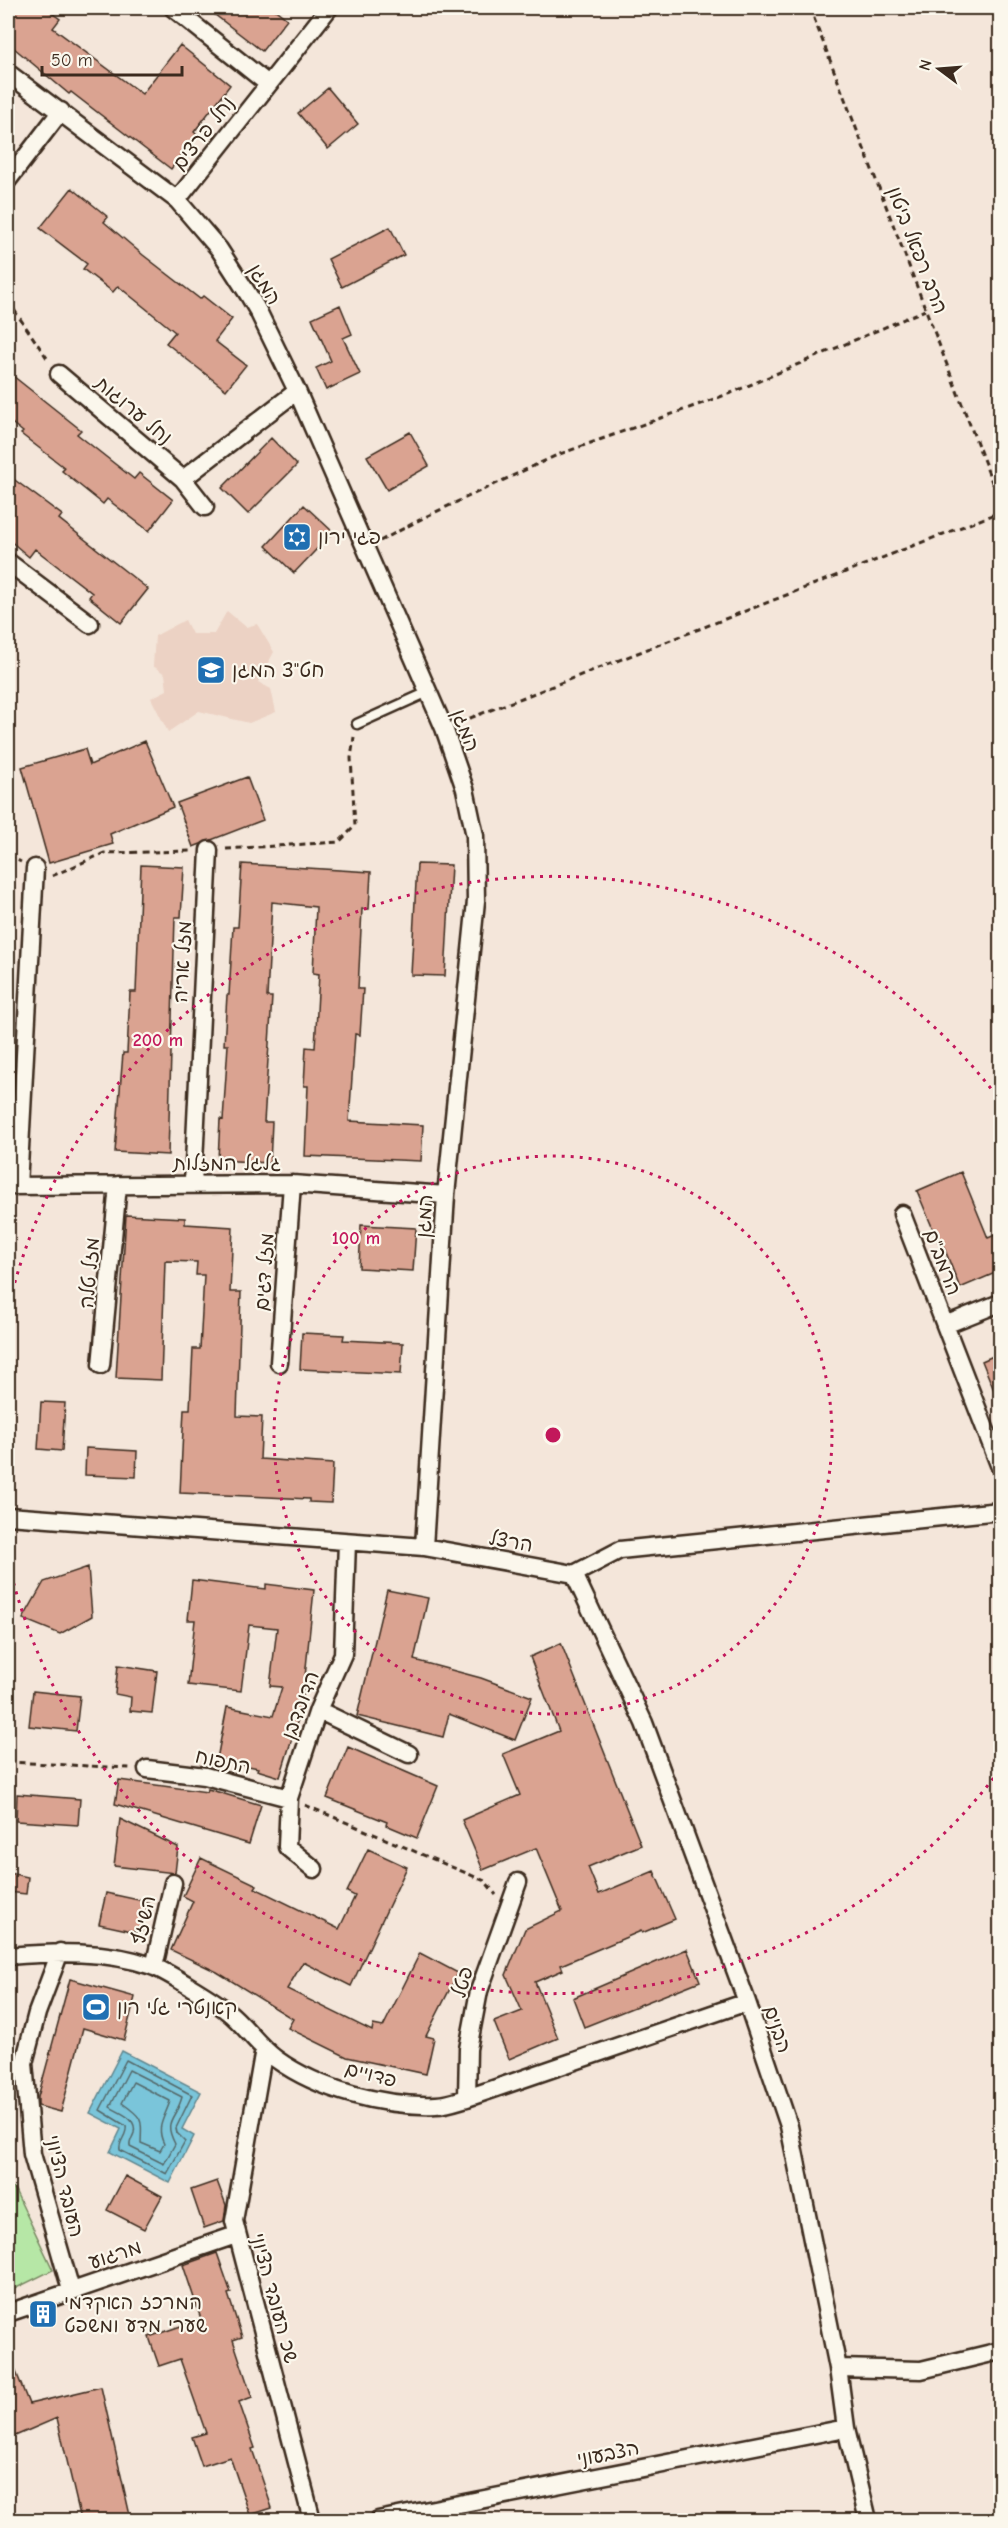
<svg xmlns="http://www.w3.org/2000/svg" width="1008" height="2528" viewBox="0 0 1008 2528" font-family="'Comic Neue','Playpen Sans Hebrew',sans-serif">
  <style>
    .built { fill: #ecd2c4 }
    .green { fill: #b6e7a6; stroke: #788862; stroke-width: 1.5 }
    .water { fill: #7ac5da; stroke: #61878f; stroke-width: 1.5 }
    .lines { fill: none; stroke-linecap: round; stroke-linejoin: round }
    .shore { stroke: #546869; stroke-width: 1.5 }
    .building { fill: #daa391; stroke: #3b2a1e; stroke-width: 1.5 }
    .lane-casing { stroke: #3b2a1e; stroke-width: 13 }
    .street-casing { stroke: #3b2a1e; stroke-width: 21 }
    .path { stroke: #3b2a1e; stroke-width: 3; stroke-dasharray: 6 4.5; stroke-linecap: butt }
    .lane { stroke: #fbf7ec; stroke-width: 8 }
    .street { stroke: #fbf7ec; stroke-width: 16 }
    .ring { fill: none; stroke: #c2185b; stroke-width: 3; stroke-dasharray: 3 6 }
    .labels { text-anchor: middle; stroke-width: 4.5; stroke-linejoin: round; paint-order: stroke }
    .street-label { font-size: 20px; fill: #3b2a1e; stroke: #fbf7ec }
    .poi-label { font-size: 20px; fill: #3b2a1e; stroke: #fbf7ec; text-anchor: start }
    .centre { fill: #c2185b; stroke: #fbf7ec; stroke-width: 3 }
    .ring-label { font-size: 18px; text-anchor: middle; font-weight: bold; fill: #c2185b; stroke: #fbf7ec; stroke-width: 4.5; stroke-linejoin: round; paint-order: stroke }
  </style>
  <rect width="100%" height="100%" fill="#f4e6da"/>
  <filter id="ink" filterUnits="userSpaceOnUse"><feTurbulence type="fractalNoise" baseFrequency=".0167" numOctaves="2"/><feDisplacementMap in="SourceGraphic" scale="12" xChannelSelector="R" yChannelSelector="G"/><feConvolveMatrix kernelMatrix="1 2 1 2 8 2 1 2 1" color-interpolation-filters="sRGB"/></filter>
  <g filter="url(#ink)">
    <path class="built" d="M227,611L246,627L257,624L274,652L258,682L271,689L276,712L249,723L199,711L168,732L151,698L167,690L165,674L153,666L155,636L185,620L192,634H214Z"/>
    <path class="green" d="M14,2188L53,2270L8,2292V2192Z"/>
    <path class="water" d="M122,2051L201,2092L182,2129L194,2136L170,2183L110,2152L121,2129L90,2113Z"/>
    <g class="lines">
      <path class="shore" d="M126,2060L192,2095L176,2128L177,2133L185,2141L167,2174L120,2150C118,2141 128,2135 126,2126L100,2110Z
        M129,2070L182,2097C176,2120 162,2119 175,2144L164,2164L130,2147C129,2141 132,2139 134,2133C138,2118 119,2113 110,2107Z
        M133,2082L170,2101C165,2118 155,2126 164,2144L160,2151L141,2143C142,2118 143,2118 122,2103Z"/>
    </g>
    <path class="building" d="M13,8H45L60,19L53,28L142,94L180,45L230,85L194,132L197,135L171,169L71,92L69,94L8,43V14Z
      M206,8H273L287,19L262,51Z
      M328,88L358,124L328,149L298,113Z
      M72,188L108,217L104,222L143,255L200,299L203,296L232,319L215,341L246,365L226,390L166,343L175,332L118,286L113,292L83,269L87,264L40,228Z
      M390,227L404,255L342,287L328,259Z
      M340,305L352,334L343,338L360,374L326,390L316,368L331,361L312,318Z
      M8,372L81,430L77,434L134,479L139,473L173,500L149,531L107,499L103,504L62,471L65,468L21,434L23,432L8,420Z
      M410,432L429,466L387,490L367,456Z
      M271,438L297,465L248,514L222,488Z
      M8,475L62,515L59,519L148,589L121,623L89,597L92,593L35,549L29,557L8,539Z
      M304,505L333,532L294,573L266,546Z
      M145,741L173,807L110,834L113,844L49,863L22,767L85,749L90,765Z
      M247,777L263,820L193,847L177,803Z
      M242,864L371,872L369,909H362L358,989H363L360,1035L355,1034L349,1121L423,1125L421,1161L305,1156L308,1086H304L306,1047L315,1048L319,974L313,973L316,907L272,902L267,997H272L264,1122H272L270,1163L218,1160L220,1119L223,1120L228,1045H224L227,995H229L233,927H238Z
      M417,864L451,865L445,976L411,975Z
      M141,865L184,867L181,917H175L168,1155L115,1152L123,1053H127L130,992H136Z
      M961,1172L988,1238L1000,1233V1271L960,1288L941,1240L938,1241L917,1191Z
      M126,1215L185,1218V1224L233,1227L230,1292H241L237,1416L262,1417L260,1459L333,1464L331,1503L309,1502V1499L180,1493L184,1409H190L193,1349H200L204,1275H196L197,1262L165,1261L161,1380L116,1378Z
      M361,1225L416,1228L413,1271L359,1268Z
      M302,1333L344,1335L343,1340L403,1343L401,1374L300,1369Z
      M1000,1353V1405L982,1361Z
      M41,1402L65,1403L62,1451L38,1449Z
      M86,1448L137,1451L136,1477L85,1475Z
      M88,1567L92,1616L60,1634L23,1619L44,1582Z
      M192,1580L266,1589V1584L314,1590L302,1706L280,1777L257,1770L258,1768L217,1759L227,1707L273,1716L282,1687L270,1686L277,1628L249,1625L241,1691L188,1685L195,1620H188Z
      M387,1590L428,1598L414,1660L481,1678L532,1697L515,1740L449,1714L443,1737L357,1716Z
      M561,1643L641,1845L588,1867L599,1894L654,1871L675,1919L642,1933L641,1931L561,1965L563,1970L535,1982L558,2038L509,2059L494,2022L522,2011L506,1975L525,1929L562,1911L536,1848L483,1870L462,1820L520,1795L503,1754L559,1731L530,1657Z
      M118,1665L157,1671L152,1713L130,1711L131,1697L115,1694Z
      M33,1691L80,1696L76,1731L29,1726Z
      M348,1747L438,1786L417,1838L386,1825L387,1822L327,1798Z
      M119,1780L207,1792L208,1789L261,1805L249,1844L115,1804Z
      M17,1794L80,1799L78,1825L16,1821Z
      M120,1819L178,1847L175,1873L114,1866Z
      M368,1849L407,1867L351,1986L303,1962L287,1989L372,2031L373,2025L383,2027L420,1953L458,1973L426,2036L434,2038L426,2074L347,2057L288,2028L293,2019L217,1972L171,1950L193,1901L183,1896L201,1858L257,1885L255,1888L339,1929L355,1896L347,1892Z
      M9,1873L28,1877L26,1894L8,1892Z
      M106,1893L148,1902L141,1933L99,1924Z
      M687,1949L700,1981L584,2027L573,1998Z
      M70,1979L135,1997L124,2040L83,2028L61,2112L38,2106V2097Z
      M125,2176L162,2196L144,2229L107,2210Z
      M217,2181L226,2205L224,2221L204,2228L191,2190Z
      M217,2253L231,2293L228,2294L242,2337L233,2340L252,2397L239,2402L255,2448L252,2449L272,2508L250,2515L230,2457L202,2466L192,2437L206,2433L180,2359L159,2366L149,2337L201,2319L183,2265Z
      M8,2352L29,2404L101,2387L131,2520H81L57,2418L8,2439Z"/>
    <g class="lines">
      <g class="lane-casing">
        <path id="lane" d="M357,724L428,692"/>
      </g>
      <g class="street-casing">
        <path id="street" d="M173,8L268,84
          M8,73L177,200L219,249L248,294L258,311L297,391L444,728L465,789L475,836L476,901L446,1195L424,1547
          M8,180L61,111
          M177,200L329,8
          M59,374L183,479L297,391
          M183,479L205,507
          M8,562L90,624
          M193,1184L209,850
          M8,1186L292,1184L446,1195
          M18,1186L35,868
          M902,1214L1000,1467
          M945,1325L1000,1303
          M279,1363L292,1184
          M101,1365L118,1185
          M8,1516L424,1547L574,1574L620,1550L1000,1511
          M574,1574L644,1723L747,2002L789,2126L838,2368L846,2428L868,2520
          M318,1710L409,1754
          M147,1769L205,1776L289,1798
          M314,1869L287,1847L289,1798L318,1710L343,1654L347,1542
          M60,1952L37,2013L24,2063L32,2154L71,2290
          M8,1956C57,1952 105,1950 152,1966C166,1971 215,2001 227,2011C245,2025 257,2045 276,2059C319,2090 384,2107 436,2105C446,2105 457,2101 467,2098L747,2002
          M154,1967L173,1883
          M264,2049L234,2221L312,2520
          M467,2098L468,2049L479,1991L518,1882
          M8,2313L236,2235
          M838,2368L921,2370L1000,2351
          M378,2520L846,2428"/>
      </g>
      <path class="path" d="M810,8L1000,503
        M8,301L49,361
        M380,541L427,516L557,455L731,393L925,310
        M460,722L1000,512
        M226,849L339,842L355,826L351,758L354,737
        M8,859L13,858L21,862
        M52,876L104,853L193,851
        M8,1762L130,1768
        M305,1805L485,1881L496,1895"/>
      <use href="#lane" class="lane"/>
      <use href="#street" class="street"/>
    </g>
  </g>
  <g class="ring">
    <circle cx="553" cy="1435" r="279"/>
    <path d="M999 1771A559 559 0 0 1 8 1561M8 1309A559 559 0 0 1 999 1099"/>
  </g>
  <defs>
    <g id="synagogue-square" transform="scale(1.5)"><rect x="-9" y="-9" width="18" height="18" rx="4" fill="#1f6fb2" stroke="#fbf7ec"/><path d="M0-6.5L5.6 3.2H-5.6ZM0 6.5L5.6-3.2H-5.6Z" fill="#fff"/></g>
    <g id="school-square" transform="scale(1.5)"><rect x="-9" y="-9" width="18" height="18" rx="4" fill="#1f6fb2" stroke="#fbf7ec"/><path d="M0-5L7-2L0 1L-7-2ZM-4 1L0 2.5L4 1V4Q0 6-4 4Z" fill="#fff"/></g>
    <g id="stadium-square" transform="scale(1.5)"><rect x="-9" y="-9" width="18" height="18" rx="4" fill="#1f6fb2" stroke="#fbf7ec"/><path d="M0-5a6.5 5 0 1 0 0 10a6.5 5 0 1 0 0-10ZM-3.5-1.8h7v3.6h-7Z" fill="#fff"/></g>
    <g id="building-square" transform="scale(1.5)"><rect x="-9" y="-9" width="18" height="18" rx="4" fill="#1f6fb2" stroke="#fbf7ec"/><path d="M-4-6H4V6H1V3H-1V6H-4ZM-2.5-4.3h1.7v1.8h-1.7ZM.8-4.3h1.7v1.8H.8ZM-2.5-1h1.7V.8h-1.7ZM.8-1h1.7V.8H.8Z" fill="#fff"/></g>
  </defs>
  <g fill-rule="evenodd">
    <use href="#synagogue-square" x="297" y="537"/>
    <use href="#school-square" x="211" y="670"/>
    <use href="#stadium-square" x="96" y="2007"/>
    <use href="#building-square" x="43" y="2314"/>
  </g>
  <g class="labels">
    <g class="street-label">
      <text transform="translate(203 133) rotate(-52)" y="7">נחל פרצים</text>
      <text transform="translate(918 250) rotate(69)" y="7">הרב רפאל ביטון</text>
      <text transform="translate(265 284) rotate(59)" y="7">המגן</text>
      <text transform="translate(134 410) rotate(40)" y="7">נחל ערוגות</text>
      <text transform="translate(466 730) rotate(69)" y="7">המגן</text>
      <text transform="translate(182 962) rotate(-87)" y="7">מזל אריה</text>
      <text x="227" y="1170">גלגל המזלות</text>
      <text transform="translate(424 1216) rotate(-86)" y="7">המגן</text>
      <text transform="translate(943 1262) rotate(69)" y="7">הרמב"ם</text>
      <text transform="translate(264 1272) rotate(-86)" y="7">מזל דגים</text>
      <text transform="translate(89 1273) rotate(-85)" y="7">מזל טלה</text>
      <text transform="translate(511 1541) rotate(10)" y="7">הרצל</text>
      <text transform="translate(300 1705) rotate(-69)" y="7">הדובדבן</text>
      <text transform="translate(223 1761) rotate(12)" y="7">התפוח</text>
      <text transform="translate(143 1920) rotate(-77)" y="7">השיזף</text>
      <text transform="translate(462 1982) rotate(-74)" y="7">פטל</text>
      <text transform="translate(778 2029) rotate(71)" y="7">הבנים</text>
      <text transform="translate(371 2074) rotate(14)" y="7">פדויים</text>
      <text transform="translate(65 2186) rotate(76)" y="7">העובד הציוני</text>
      <text transform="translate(115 2254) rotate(-18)" y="7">מרגוע</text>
      <text transform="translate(275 2298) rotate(75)" y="7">שכ העובד הציוני</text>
      <text transform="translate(608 2453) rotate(-11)" y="7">הצבעוני</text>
    </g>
    <g class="poi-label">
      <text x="318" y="544">פגי ירון</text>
      <text x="232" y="677">חט"צ המגן</text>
      <text x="117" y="2014">קאנטרי גלי רון</text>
      <text x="64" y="2309">המרכז האקדמי<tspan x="64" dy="23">שערי מדע ומשפט</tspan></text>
    </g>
  </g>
  <circle cx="553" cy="1435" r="9" class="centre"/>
  <g class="ring-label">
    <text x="158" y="1046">200 m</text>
    <text x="356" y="1244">100 m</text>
  </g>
  <rect width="1008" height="2528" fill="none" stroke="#fbf7ec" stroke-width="30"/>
  <rect x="15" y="15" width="978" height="2498" fill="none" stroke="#3b2a1e" stroke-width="2" filter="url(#ink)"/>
  <g transform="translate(939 69) rotate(286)" stroke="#fbf7ec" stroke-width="4.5" paint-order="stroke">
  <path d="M0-4.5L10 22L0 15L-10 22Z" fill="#3b2a1e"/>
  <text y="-9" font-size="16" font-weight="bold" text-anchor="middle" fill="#3b2a1e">N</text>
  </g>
  <path d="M42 66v9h140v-9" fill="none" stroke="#3b2a1e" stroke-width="3"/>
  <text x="51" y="66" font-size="18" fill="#3b2a1e" stroke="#fbf7ec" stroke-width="4.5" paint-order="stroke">50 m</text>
</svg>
